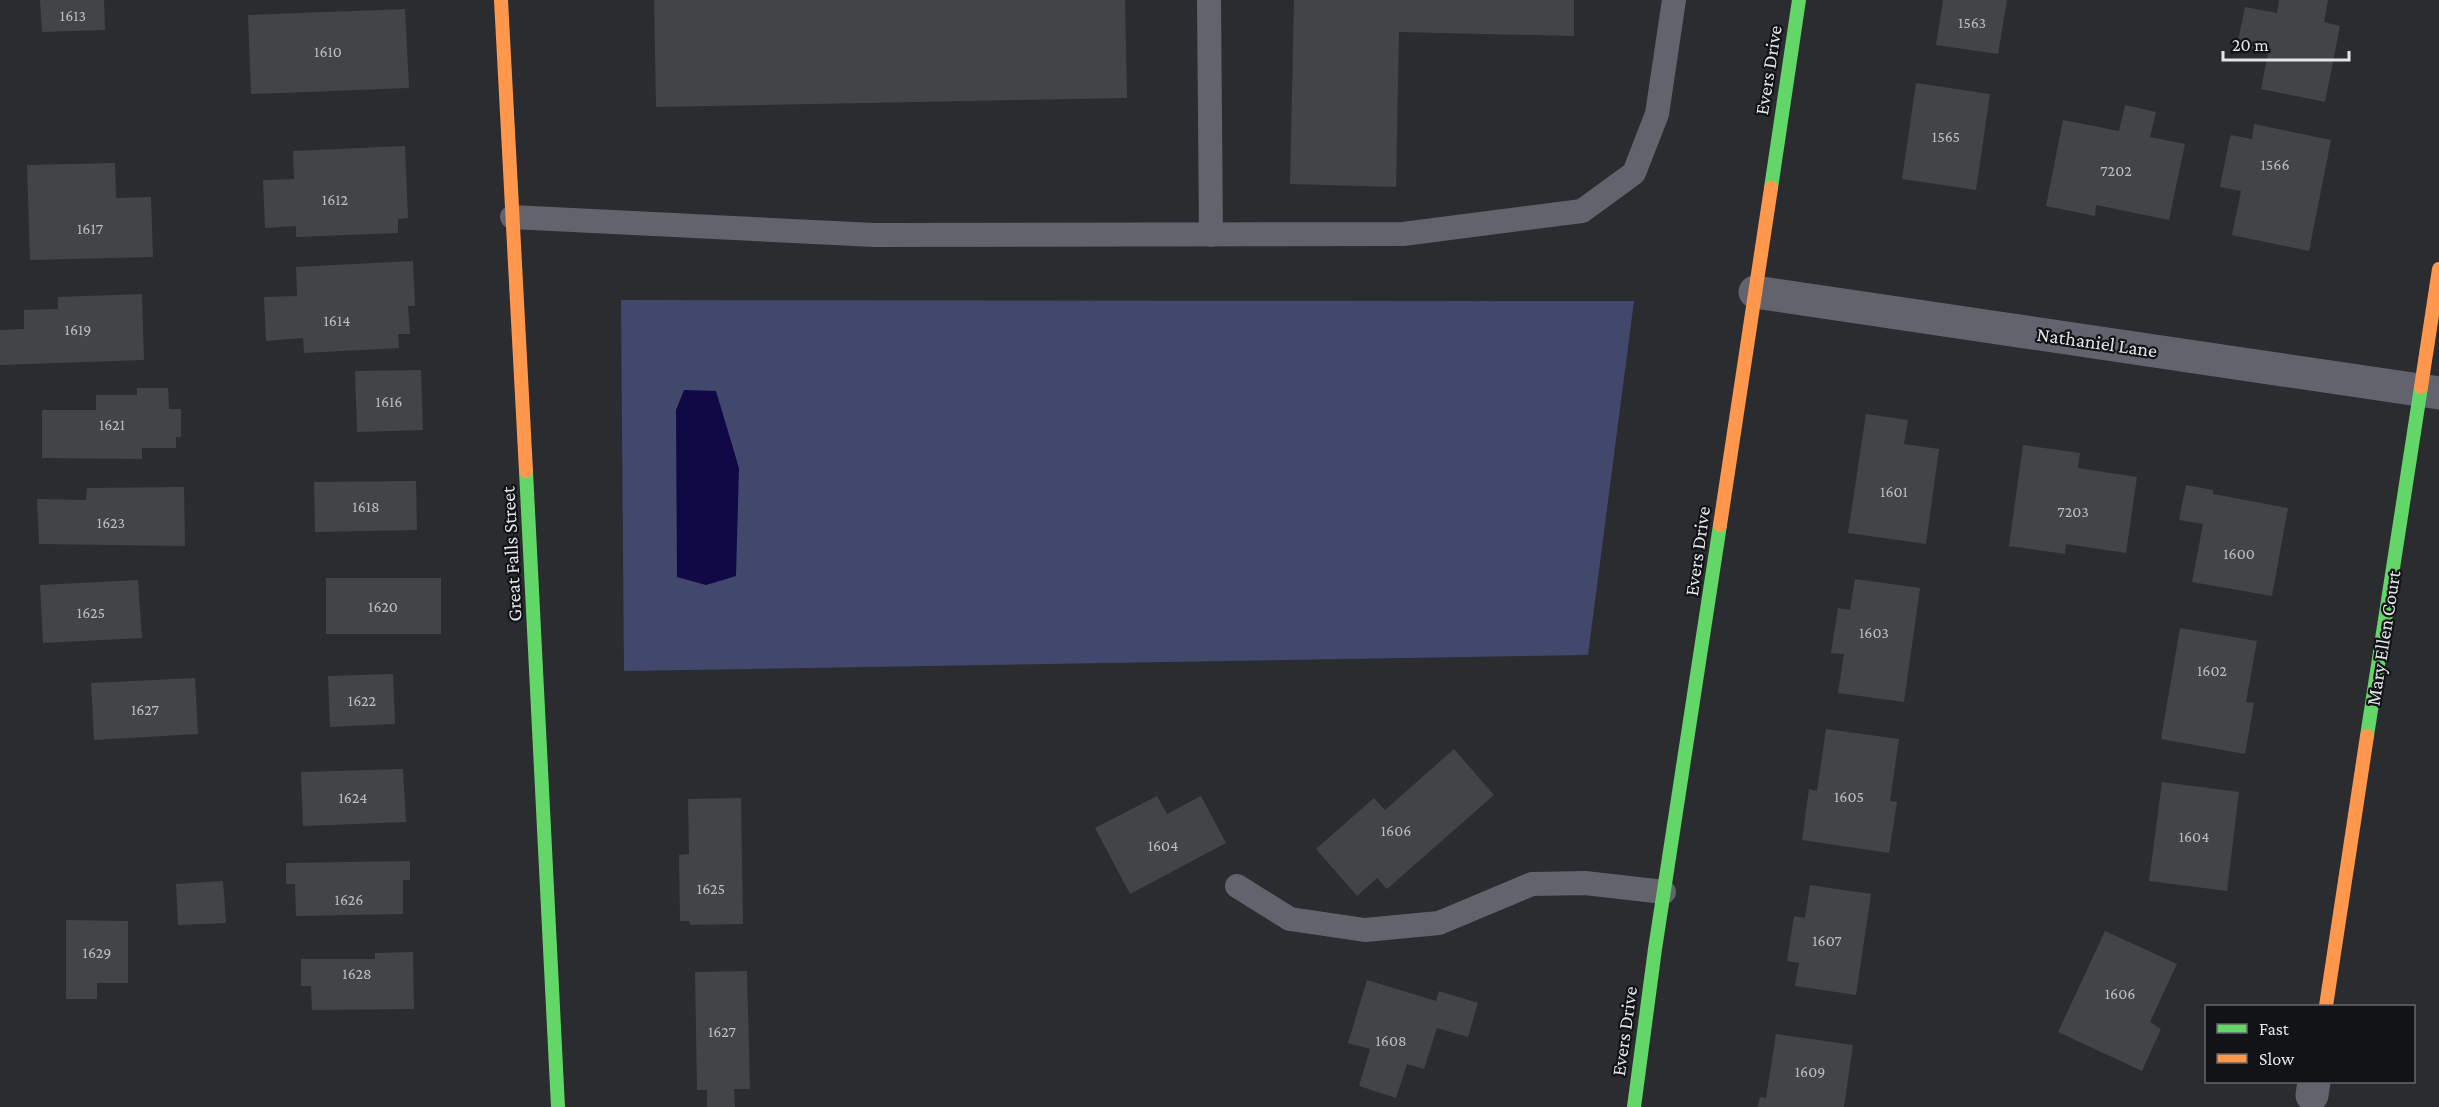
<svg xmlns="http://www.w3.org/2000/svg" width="2439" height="1107" viewBox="0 0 2439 1107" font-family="'Crimson Pro',serif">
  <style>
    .green { fill: #41486c }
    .water { fill: #110945 }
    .building { fill: #434447 }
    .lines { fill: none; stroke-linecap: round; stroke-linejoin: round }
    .lane { stroke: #62636c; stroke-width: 24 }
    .street { stroke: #62636c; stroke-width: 33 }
    .fast { stroke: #63d668; stroke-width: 14 }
    .slow { stroke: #ff974d; stroke-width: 14 }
    .labels { text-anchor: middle; stroke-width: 4.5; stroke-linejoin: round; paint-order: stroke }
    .number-label { font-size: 16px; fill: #bcbdc1 }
    .street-label { font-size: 20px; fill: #e4e5ea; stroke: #121316 }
  </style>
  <rect width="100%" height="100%" fill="#2b2c30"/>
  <path class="green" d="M621,300L1634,301L1588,655L624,671Z"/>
  <path class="water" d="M684,390L716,391L739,468L736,576L706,585L677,577L676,410Z"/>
  <path class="building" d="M40,0H104L105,30L42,32Z
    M654,0H1125L1127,98L656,107Z
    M1294,0H1574V36L1399,32L1396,187L1290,184Z
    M1943,0H2007L1998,54L1936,45Z
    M2279,0H2328L2324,22L2340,26L2325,102L2261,89L2268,53L2237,46L2245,7L2277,13Z
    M405,9L409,88L251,94L248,15Z
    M1916,83L1990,94L1976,190L1902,179Z
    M2125,105L2156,112L2150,137L2185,144L2169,220L2096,205L2095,216L2046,206L2063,120L2119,131Z
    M2254,124L2331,140L2309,251L2232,235L2241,191L2220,187L2229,141L2231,135L2252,139Z
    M405,146L408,218L398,219V233L296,237V226L265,228L263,180L294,179L293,151Z
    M115,163L116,198L151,197L153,257L30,260L27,165Z
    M413,261L415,306H408L410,334H398L399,348L304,353L303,338L266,341L264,297L297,296L296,267Z
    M142,294L144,360L0,365V330L24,329V310L58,309V297Z
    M421,370L423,430L357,432L355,371Z
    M137,388H168L169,409H181V437H176V448H142V459L42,458V410H96V395H137Z
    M1866,414L1908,420L1904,444L1939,449L1926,544L1848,533Z
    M2023,445L2080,453L2078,468L2137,477L2126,553L2066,544L2065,554L2009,546Z
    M416,481L417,530L315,532L314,482Z
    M2186,485L2213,490V494L2288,508L2272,596L2192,582L2203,524L2179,520Z
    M184,487L185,546L39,544L37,499L86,500L87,488Z
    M326,578H441V634H326Z
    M1855,579L1920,588L1904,702L1838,693L1844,654L1831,653L1838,608L1850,610Z
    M138,580L142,638L43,643L40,585Z
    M2180,628L2257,641L2246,702L2254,703L2245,754L2161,739Z
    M393,674L395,724L330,727L328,676Z
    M195,678L198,734L94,740L91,683Z
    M1826,729L1899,739L1890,801L1897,802L1889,853L1802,840L1809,789L1817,791Z
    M1454,749L1494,795L1387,889L1377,878L1357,896L1316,849L1374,798L1385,810Z
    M403,769L406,822L303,826L301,772Z
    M2162,782L2239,792L2227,891L2149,881Z
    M1157,796L1167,814L1201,796L1226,843L1130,894L1095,828Z
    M741,798L743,924L690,925L689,921H680L679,855L689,854L688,799Z
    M410,861V880H403V914L296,916L295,884H286V863Z
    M223,881L226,923L178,925L176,884Z
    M1810,885L1871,894L1856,995L1795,986L1799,963L1787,961L1794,916L1805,918Z
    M66,920L128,921V983H97V999H66Z
    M2105,931L2177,964L2150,1022L2161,1029L2142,1071L2058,1032Z
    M413,952L414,1009L312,1010L311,986H301V959H375V953Z
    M747,971L750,1089H734L735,1107H707V1090H697L695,972Z
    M1367,980L1436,1001L1439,991L1478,1003L1468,1037L1437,1028L1424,1069L1407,1064L1396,1098L1359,1086L1370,1049L1348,1043Z
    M1776,1034L1853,1045L1844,1107H1758L1760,1097L1766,1098Z"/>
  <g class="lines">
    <path class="lane" d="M1209,0L1211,235
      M512,217L874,235L1403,234L1582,211L1634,173L1657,114L1674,0
      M1237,886L1290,919L1365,930L1439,923L1532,884L1585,883L1664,892"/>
    <path class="street" d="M1755,292L2439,393
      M2312,1095L2314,1082"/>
    <path class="fast" d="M1771,188L1799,0
      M526,471L558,1107
      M2367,736L2421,387
      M1634,1107L1655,949L1720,525"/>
    <path class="slow" d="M501,0L526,471
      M2421,387L2439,269
      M1720,525L1771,188
      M2326,1006L2367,736"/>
  </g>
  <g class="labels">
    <g class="number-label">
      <text x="73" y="21">1613</text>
      <text x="1972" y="28">1563</text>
      <text x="328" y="57">1610</text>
      <text x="1946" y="142">1565</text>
      <text x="2275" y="170">1566</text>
      <text x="2116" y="176">7202</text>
      <text x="335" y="205">1612</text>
      <text x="90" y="234">1617</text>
      <text x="337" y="326">1614</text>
      <text x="78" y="335">1619</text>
      <text x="389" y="407">1616</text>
      <text x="112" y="430">1621</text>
      <text x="1894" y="497">1601</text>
      <text x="366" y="512">1618</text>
      <text x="2073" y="517">7203</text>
      <text x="111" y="528">1623</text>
      <text x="2239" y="559">1600</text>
      <text x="383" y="612">1620</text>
      <text x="91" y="618">1625</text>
      <text x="1874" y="638">1603</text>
      <text x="2212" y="676">1602</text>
      <text x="362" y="706">1622</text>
      <text x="145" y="715">1627</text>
      <text x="1849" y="802">1605</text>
      <text x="353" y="803">1624</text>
      <text x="1396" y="836">1606</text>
      <text x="2194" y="842">1604</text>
      <text x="1163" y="851">1604</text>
      <text x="711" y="894">1625</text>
      <text x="349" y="905">1626</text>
      <text x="1827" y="946">1607</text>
      <text x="97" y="958">1629</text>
      <text x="357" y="979">1628</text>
      <text x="2120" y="999">1606</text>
      <text x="722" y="1037">1627</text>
      <text x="1391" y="1046">1608</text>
      <text x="1810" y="1077">1609</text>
    </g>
    <g class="street-label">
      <text transform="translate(1768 70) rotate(-81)" y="7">Evers Drive</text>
      <text transform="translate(2097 342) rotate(8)" y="7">Nathaniel Lane</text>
      <text transform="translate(1697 551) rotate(-82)" y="7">Evers Drive</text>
      <text transform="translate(511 554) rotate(-93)" y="7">Great Falls Street</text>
      <text transform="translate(2383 638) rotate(-81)" y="7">Mary Ellen Court</text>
      <text transform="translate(1624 1031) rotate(-82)" y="7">Evers Drive</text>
    </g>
  </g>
  <rect x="2205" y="1005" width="210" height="78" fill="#121316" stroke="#66676b" stroke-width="1.5"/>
  <rect x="2217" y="1024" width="30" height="9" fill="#63d668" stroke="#66676b" stroke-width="1.5"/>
  <text x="2259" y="1035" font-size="18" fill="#e4e5ea">Fast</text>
  <rect x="2217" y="1054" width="30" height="9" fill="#ff974d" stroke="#66676b" stroke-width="1.5"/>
  <text x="2259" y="1065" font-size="18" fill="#e4e5ea">Slow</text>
  <path d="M2223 51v9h126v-9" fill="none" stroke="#e4e5ea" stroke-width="3"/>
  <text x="2232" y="51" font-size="18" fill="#e4e5ea" stroke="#121316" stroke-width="4.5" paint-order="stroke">20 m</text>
</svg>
